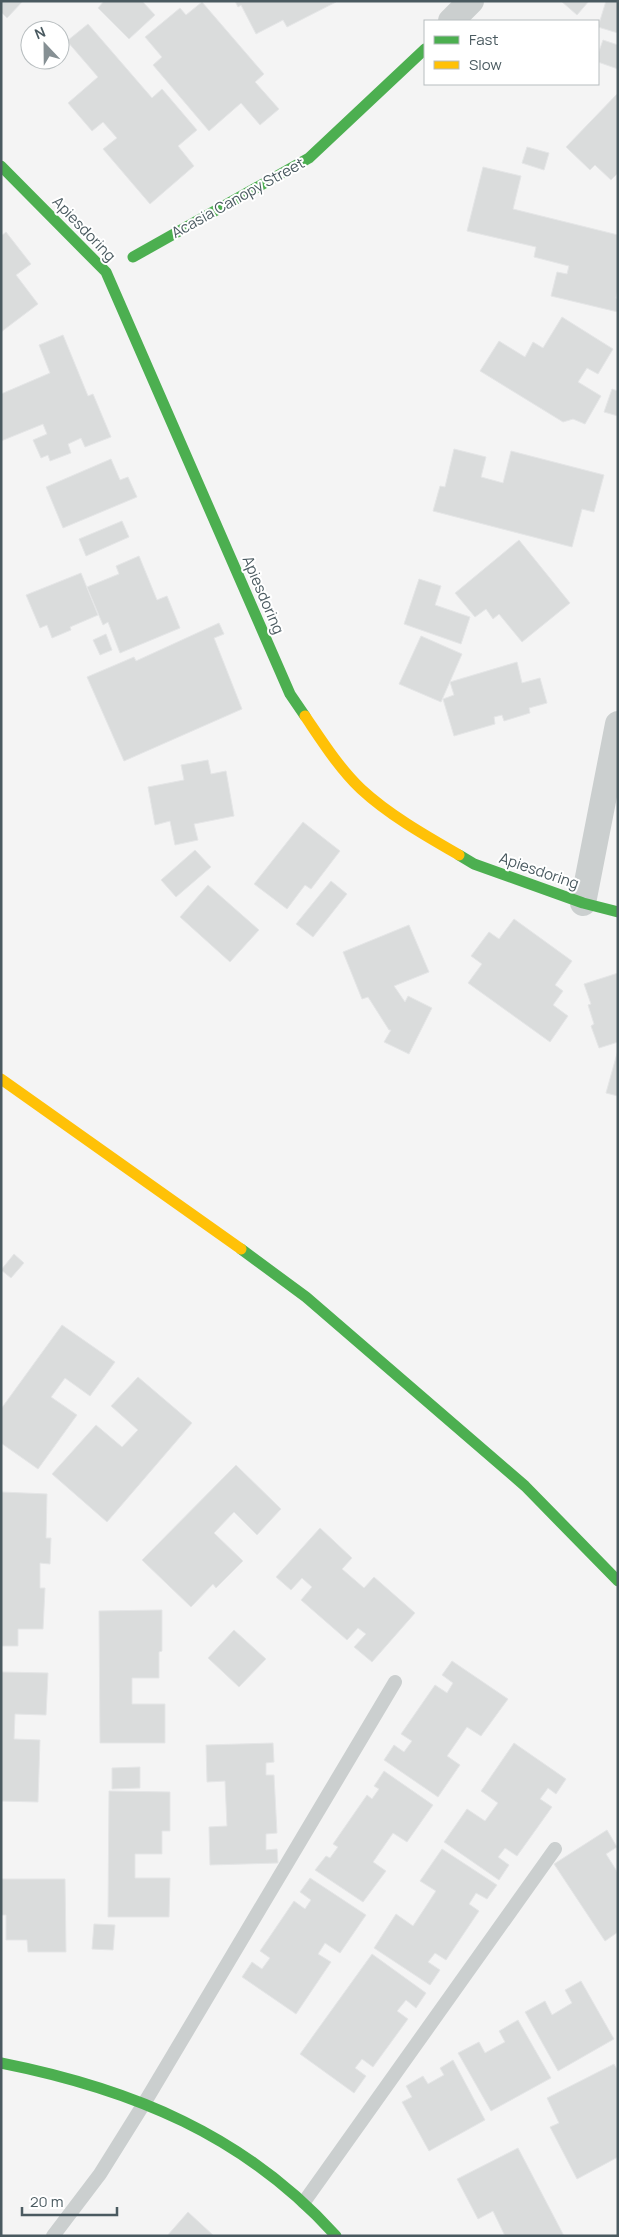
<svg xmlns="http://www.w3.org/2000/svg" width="619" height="2237" viewBox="0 0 619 2237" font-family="Manrope,sans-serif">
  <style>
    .building { fill: #dadcdc; stroke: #e5e6e7 }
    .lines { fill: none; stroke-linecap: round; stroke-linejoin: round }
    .lane { stroke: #cbcfcf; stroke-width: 14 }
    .street { stroke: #cbcfcf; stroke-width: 26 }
    .fast { stroke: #4caf50; stroke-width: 11 }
    .slow { stroke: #ffc107; stroke-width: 11 }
    .labels { text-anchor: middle; stroke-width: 4; stroke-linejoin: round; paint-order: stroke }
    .street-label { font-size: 15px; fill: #4a5a60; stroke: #fff }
  </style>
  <rect width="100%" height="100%" fill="#f4f4f4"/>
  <path class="building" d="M1,1H23L7,18L1,12Z
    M104,1H142L155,15L129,39L98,8Z
    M235,1H336V2L287,27L283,20L256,34L241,5L238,7Z
    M561,1H589L577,15Z
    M606,1H618V33L598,27Z
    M202,2L264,74L255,82L279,109L260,125L241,103L209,131L153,65L162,57L145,37L180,8L186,15Z
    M88,24L152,98L162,89L197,130L178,146L194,166L150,204L103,149L117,138L103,122L92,131L68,103L98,77L67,41Z
    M603,40L618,45V69L598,62V54Z
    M618,93V173L611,180L595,165L590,170L566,147Z
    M527,147L549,153L544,170L522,163Z
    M483,167L521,176L513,209L618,235V290L616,298L618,299V312L551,296L557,272L567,274L569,266L534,257L536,247L467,231Z
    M6,232L31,264L16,275L38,304L1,332V236Z
    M562,317L613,349L598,374L587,368L578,382L601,396L585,424L573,419L563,422L480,371L499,341L525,357L533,342L543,348Z
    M63,335L88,396L93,394L111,437L85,447L81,438L68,444L71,453L50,461L48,455L41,458L33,440L47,434L43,424L1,441V394L50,373L39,345Z
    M612,389L618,391V416L604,412Z
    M454,449L486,457L481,477L503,483L511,451L604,475L594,512L582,509L572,547L433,511L440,486L445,487Z
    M111,459L120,480L128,477L137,497L63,528L46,487Z
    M122,521L129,537L86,556L79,539Z
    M519,540L570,603L522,642L499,614L493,619L486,609L475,617L455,593Z
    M139,556L157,600L167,596L180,628L120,653L108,622L103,625L87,587L119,574L116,566Z
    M81,573L98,615L70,627L71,630L52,638L47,625L40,628L26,595Z
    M419,579L441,586L435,605L470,617L461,644L404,624Z
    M219,623L224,634L214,638L242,709L124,761L87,677L134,657L136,661Z
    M106,634L112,650L100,655L93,640Z
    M421,636L462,654L441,702L399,684Z
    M517,662L522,683L540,678L547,703L529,708L530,713L504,721L502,715L494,717L495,724L454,736L443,699L454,695L450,682Z
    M208,760L211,774L226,771L234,816L194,824L198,840L175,845L170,821L155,825L148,787L184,780L181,765Z
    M303,822L340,851L311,889L305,885L287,909L254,884Z
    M195,850L211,867L176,897L161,880Z
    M331,881L347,894L313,937L296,924Z
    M208,885L259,930L230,962L180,917Z
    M514,919L572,961L555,985L563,991L553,1005L568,1016L550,1042L468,983L482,964L471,956L489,932L499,939Z
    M409,925L429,972L394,986L405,1002L408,996L432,1008L409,1054L384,1042L391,1030H389L368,997L362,999L343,952Z
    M618,973V1042L599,1048L591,1026L594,1024L588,1005L591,1004L584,984Z
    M618,1050V1096L606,1093Z
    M14,1254L24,1263L11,1278L1,1270Z
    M62,1325L115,1362L90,1396L65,1378L51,1397L77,1415L38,1469L1,1443V1409Z
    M138,1377L192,1423L107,1522L52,1474L96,1425L122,1447L138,1430L111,1406Z
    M236,1465L281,1509L257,1535L234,1512L214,1533L243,1561L216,1588L213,1584L191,1607L142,1560Z
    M1,1492L47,1494L46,1538H51L50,1564L40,1563V1588H45L43,1629H18V1646H1Z
    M320,1528L352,1558L342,1569L364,1588L374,1577L415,1613L372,1662L354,1647L366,1634L358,1628L347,1640L301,1600L312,1587L302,1578L291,1590L276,1577Z
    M162,1610V1651L159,1652V1678H132V1704H165V1743H100L99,1611Z
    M234,1630L266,1659L239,1687L208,1658Z
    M452,1661L508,1699L481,1736L467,1727L447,1756L460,1765L438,1797L384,1760L394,1745L404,1752L412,1741L401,1734L435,1685L447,1693L453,1683L442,1675Z
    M1,1672L48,1673L46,1715L15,1714L14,1739L40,1740L38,1802L1,1801Z
    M273,1743L274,1762L266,1763V1775H274L277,1833L266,1834V1850L277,1849L278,1863L210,1865L209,1827L227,1826L225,1781L207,1782L206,1745Z
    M514,1743L566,1779L556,1794L548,1788L540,1799L552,1807L517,1856L505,1848L498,1857L509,1865L499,1880L444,1842L467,1809L485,1821L498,1803L481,1791Z
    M140,1767V1788L112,1789V1768Z
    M384,1771L433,1805L407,1842L393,1833L373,1862L386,1871L363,1902L315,1870L326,1856L330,1858L338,1847L333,1844L367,1795L372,1799L379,1789L374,1786Z
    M109,1791L170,1792V1831H162V1854H135V1878H170L169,1917H108Z
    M607,1830L617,1847L606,1854L618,1873V1932L605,1941L554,1864Z
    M442,1849L497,1885L487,1899L476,1893L469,1904L479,1911L446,1960L435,1953L428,1962L440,1970L430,1985L374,1948L396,1914L413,1926L436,1891L420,1881Z
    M310,1878L366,1915L340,1953L325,1943L318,1954L331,1962L296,2014L242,1977L252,1962L262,1969L270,1958L260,1951L294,1901L305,1909L311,1900L300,1892Z
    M1,1879H65L66,1952H28L27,1940H6V1915H1Z
    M94,1924L115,1925L113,1950L92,1949Z
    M372,1954L426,1993L416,2008L406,2000L397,2011L408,2019L373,2067L362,2059L355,2068L366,2076L354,2093L300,2054Z
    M581,1981L614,2039L558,2071L525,2012L545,2001L552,2015L572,2003L565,1990Z
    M518,2020L551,2078L491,2111L458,2053L479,2042L485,2053L505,2042L499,2031Z
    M453,2060L485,2120L429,2151L402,2102L412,2097L406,2086L423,2076L428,2084L444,2075L440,2068Z
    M614,2064L618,2071V2157L577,2179L550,2127L559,2123L547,2098Z
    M518,2148L564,2236H505L493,2211L478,2219L457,2179Z
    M188,2212L214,2236H167Z"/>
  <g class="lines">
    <path class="lane" d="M304,2202L555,1849
      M53,2236L100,2174L145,2102L395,1682"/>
    <path class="street" d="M451,21L471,1
      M583,903L618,724"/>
    <path class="fast" d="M1,166L106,272L290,694L305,716
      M133,257L309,158L425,49
      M459,855L474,864L583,903L618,912
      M241,1249L306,1297L525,1486L618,1581
      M1,2063C132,2089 245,2135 336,2236"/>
    <path class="slow" d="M305,716C322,741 339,768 361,789C389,815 426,836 459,855
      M1,1079L241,1249"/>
  </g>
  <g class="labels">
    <g class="street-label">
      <text transform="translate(238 198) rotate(-29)" y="5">Acasia Canopy Street</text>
      <text transform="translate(84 229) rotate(46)" y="5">Apiesdoring</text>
      <text transform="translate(263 595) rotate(67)" y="5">Apiesdoring</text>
      <text transform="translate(539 871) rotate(19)" y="5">Apiesdoring</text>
    </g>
  </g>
  <rect width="619" height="2237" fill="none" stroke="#4a5a60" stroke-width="5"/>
  <rect x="424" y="20" width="175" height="65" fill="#ffffff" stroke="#b7bdbf"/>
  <rect x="434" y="36" width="25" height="8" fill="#4caf50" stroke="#b7bdbf"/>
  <text x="469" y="45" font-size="15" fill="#4a5a60">Fast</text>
  <rect x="434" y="61" width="25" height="8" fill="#ffc107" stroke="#b7bdbf"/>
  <text x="469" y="70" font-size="15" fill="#4a5a60">Slow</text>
  <g transform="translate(45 45) rotate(338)"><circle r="24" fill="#ffffff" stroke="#b7bdbf"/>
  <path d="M0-4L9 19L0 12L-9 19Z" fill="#869094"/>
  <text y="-8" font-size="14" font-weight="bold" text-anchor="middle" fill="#4a5a60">N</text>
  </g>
  <path d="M22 2207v8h95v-8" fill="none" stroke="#4a5a60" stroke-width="2.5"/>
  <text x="30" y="2207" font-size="15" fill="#4a5a60" stroke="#ffffff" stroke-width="4" paint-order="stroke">20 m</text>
</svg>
